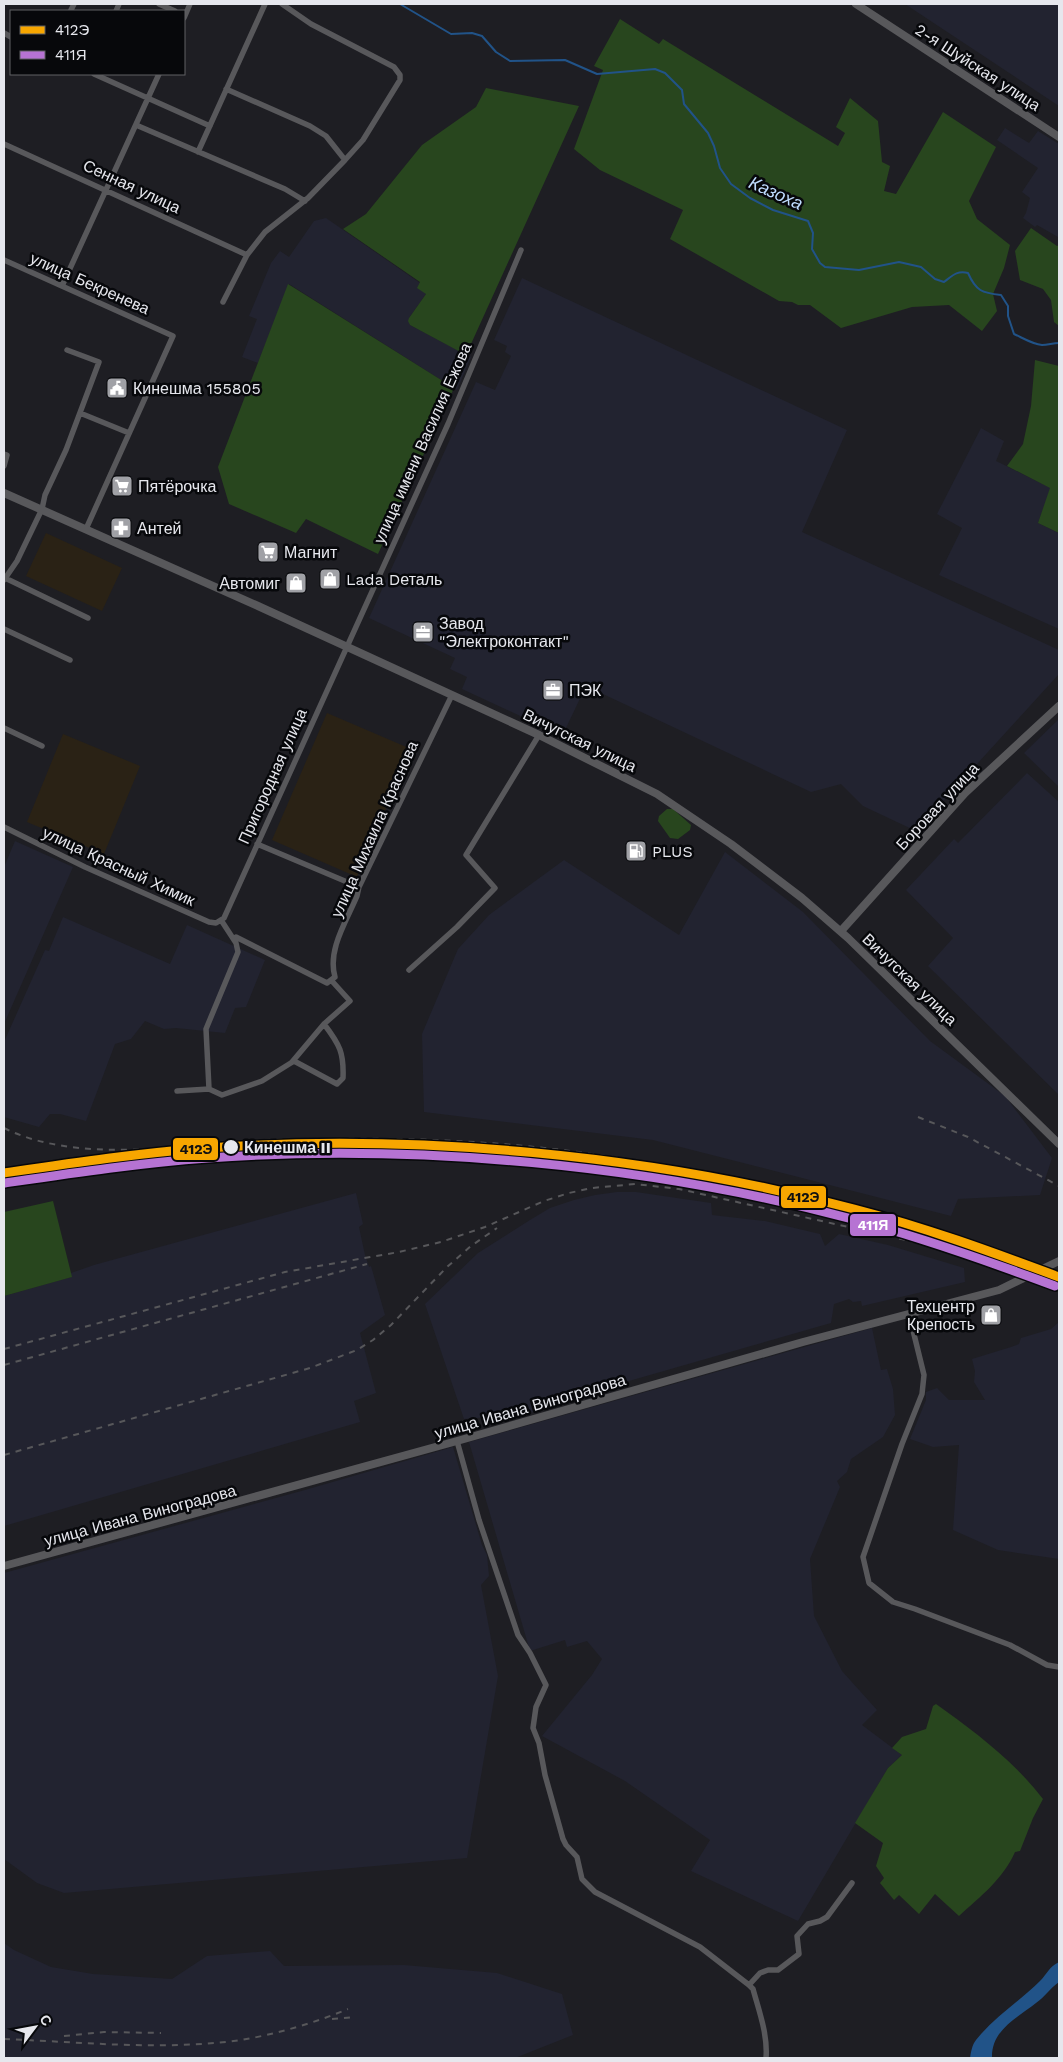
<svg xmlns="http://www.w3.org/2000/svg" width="1063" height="2062" viewBox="0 0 1063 2062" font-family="'Work Sans',sans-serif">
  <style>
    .built { fill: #222330 }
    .education { fill: #2a2215 }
    .green { fill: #28461e }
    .water { fill: #215388 }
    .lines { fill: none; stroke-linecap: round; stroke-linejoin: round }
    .stream { stroke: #215388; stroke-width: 2 }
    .street { stroke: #58585b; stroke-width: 5.5 }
    .secondary { stroke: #58585b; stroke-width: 8 }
    .rail { stroke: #57575a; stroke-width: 2; stroke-dasharray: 6 6; stroke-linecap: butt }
    .rail-1-casing { stroke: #07080b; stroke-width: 12 }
    .rail-2-casing { stroke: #07080b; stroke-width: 12 }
    .rail-1 { stroke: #f7a600; stroke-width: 9 }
    .rail-2 { stroke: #b673d3; stroke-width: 9 }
    .stop-dot { fill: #e6e7ed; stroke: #07080b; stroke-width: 2 }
    .labels { text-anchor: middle; stroke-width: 5; stroke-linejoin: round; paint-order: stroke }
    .street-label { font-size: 16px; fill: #e6e7ed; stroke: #07080b }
    .poi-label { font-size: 16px; fill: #e6e7ed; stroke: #07080b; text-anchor: start }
    .stop-label { font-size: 16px; font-weight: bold; fill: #e6e7ed; stroke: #07080b; text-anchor: start }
    .water-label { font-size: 18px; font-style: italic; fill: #bfdcfe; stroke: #07080b }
    .line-badge { stroke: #07080b; stroke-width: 2 }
    .badge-label { font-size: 14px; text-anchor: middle; font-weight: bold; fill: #fff }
    .pale-badge-label { font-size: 14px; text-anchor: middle; font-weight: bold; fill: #111 }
  </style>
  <rect width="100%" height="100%" fill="#1e1e23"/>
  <path class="built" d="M905,4H1059V106Z
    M1005,128L1029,143L1038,131L1059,144V235L1058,237L1037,225L1035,227L1023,218L1026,213L1030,198L1022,192L1038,168L997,140Z
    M326,218L420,283L426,294L409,318L410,325L471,357L457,390L289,284L258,363L242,357L257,319L249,316L271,263L280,251L289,257L314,221Z
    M522,278L847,430L802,532L1059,650V674L916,831L863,806L841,784L811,792L586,686L565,730L549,723L546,728L462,689L467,677L450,669L455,658L369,618L476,382L495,390L511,356L505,352L507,346L494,340Z
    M981,428L1004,441L996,461L1051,488L1038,523L1059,533V629L939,575L962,528L937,514Z
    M1059,719V787L1024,753Z
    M1027,773L1059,802V1095L928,966L953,938L906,890L954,839L958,843Z
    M15,841L73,867L4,1024V867Z
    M725,852L803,912L930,1041L1005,1096L1052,1158L1040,1195L958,1199L951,1216L653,1140L424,1112L422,1034L458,949L489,915L564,860L679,935Z
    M63,917L170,964L187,925L265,960L246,1007L235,1008L225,1033L176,1028L164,1029L145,1021L131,1039L115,1044L86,1121L60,1114H50L39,1127L4,1117V1042L45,950L49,951Z
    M617,1192H636L711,1203L712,1215L765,1221L820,1234L825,1246L839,1234L888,1245L964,1268L965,1282L862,1306L861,1301L853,1302L849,1299L834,1304L831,1323L615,1385V1390L526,1414L464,1419L425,1304L478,1253L530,1220L550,1208L574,1200L595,1195Z
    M356,1193L363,1224L359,1227L365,1255L369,1267L371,1266L385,1315L360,1333L376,1393L354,1401L360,1422L4,1526V1296L71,1277V1273L94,1265Z
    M1059,1322V1559L998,1550L953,1530L959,1445L933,1447L910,1439L926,1400V1392L937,1388L949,1400H985L974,1382L975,1371L972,1359L1011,1347L1019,1344L1021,1338L1051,1329Z
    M872,1328L881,1370L887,1369L893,1389L895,1415L883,1437L851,1459L847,1472L837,1481L840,1487L810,1559L814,1616L842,1671L877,1710L862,1725L902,1755L888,1768L798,1921L691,1871L710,1840L625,1781L542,1736L592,1675L602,1659L587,1641L567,1647L565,1640L530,1651L469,1442Z
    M453,1447L482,1545L487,1555L489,1576L481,1585L498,1676L467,1858L64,1893L37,1883L4,1859V1573L305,1490Z
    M4,1943L14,1950L51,1967L93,1974L172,1979L207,1956L270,1951L284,1966L404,1965L497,1973L562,1994L573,2035L515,2058H4Z"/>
  <path class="education" d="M46,533L122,568L102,611L26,576Z
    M327,713L411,749L357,877L272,840Z
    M63,734L140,766L104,854L27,822Z"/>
  <path class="green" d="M620,19L659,44L663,39L838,146L845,133L836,127L850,98L878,121L882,162L890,166L884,191L896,194L943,112L996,147L969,201L977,219L1010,245L1004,268L993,294L997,311L982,331L949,305L912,307L841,328L810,305H798L792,302L779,301L670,239L683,210L600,170L574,149L603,70L594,66Z
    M486,88L579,106L466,355L410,325L408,321L409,318L426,294L417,288L420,282L343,229L366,214L422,145L476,107Z
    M1031,228L1057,246L1059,245V326L1054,322L1051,300L1043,289L1020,280L1015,251Z
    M288,284L454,388L378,554L306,519L296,533L229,504L218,467Z
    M1035,360L1059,366V533L1038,523L1050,488L1007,466L1023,444L1031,406Z
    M667,809H673L691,825L690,830L678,839L670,838L658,821L659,816Z
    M53,1201L72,1277L4,1296V1212Z
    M936,1704C975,1732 1013,1760 1043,1799L1033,1818L1020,1851L1015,1852C1003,1879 981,1896 959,1916L935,1894L919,1914L899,1895L894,1900L880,1883L884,1878L876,1866L883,1843L855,1823L888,1768L902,1755L892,1748L902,1737L926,1729L933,1706Z"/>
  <path class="water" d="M1059,1962V1982C1050,1988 1045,1997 1036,2003C1017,2018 991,2030 992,2058H970C971,2052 972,2045 976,2040C994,2017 1020,2001 1040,1981C1047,1974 1049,1967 1059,1962Z"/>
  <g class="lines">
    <path class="stream" d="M400,4L451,34L472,33L482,36L496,52L510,61L565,60L597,74L655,69L665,73L682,90L684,104L708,133L714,146L720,168L731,184L750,198L773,210L808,221L813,233L812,249L820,263L825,267L859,270L899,262L921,267L935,279L944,282C952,276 957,270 968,273C976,291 982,293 1001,295L1008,306V316L1014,334C1023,338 1032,344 1042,345C1048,345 1053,343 1059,343"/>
    <path class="street" d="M159,4L175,11
      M71,10L74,4
      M116,11L119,4
      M184,18L190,4
      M4,33L11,37
      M94,74L210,126
      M226,89L310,126L326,136L345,160
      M136,125L285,189L305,201
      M4,144L247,255
      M198,152L265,4
      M4,260L173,336L86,529
      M62,286L159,74
      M223,302L247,255L265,232L308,198L345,160L363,140L400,80V75L394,67L311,24L282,4
      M80,413L129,433
      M4,454L7,455L4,466
      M5,578L88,618
      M4,580L17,561L42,509L45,495L66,450L99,362L67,350
      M4,629L70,660
      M4,728L42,746
      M4,827L85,867L209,922L216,923L224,918L448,424L521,250
      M257,844L359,887
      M236,937L327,983L335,977C327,950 347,920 357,896L359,887L452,695
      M409,970L457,927L495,888L466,855L539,735
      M292,1062L324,1024
      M209,1089L222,1095L262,1081L294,1061L337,1084L343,1078C344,1053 340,1045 324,1024L350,1001L331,980
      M177,1091L209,1089L206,1029L238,952L236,943L221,920
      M909,1314L924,1375L922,1394L902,1444L863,1557L869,1583L893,1602L915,1609L1010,1645L1047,1665L1059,1667
      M457,1441L479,1520L518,1635L530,1653L546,1685L536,1707L533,1728L539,1743L545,1775L563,1839L566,1845L577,1857L582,1879L595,1892L700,1947L749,1985
      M766,2058C768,2035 759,2011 753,1989L749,1985L760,1973L768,1970H778L799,1954L797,1936L808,1924L820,1921L827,1917L852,1883"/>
    <path class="secondary" d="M856,4L1059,137
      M4,493L258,606L539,735L657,794L731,844L802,898L848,938L1059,1144
      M841,931L965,793L1059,706
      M4,1566L457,1441L803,1342L999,1290L1059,1261"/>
    <path class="rail" d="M918,1117L968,1137L1059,1186
      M4,1128C75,1164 184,1146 262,1140C287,1139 313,1139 338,1139C471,1137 606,1149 735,1182
      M447,1157L688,1179
      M727,1185L772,1190
      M1050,1277L1059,1282
      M4,1349L285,1272L399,1252L441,1242L485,1227L544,1201L569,1193L592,1188L635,1184L679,1189L1013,1264
      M4,1365L367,1264
      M4,1455L310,1368L357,1350L373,1340L391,1325L447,1267L471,1246L497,1228
      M332,2019L355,2017
      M64,2036L104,2032L161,2033
      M4,2039C82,2042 163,2051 241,2040C277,2034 314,2023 348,2009"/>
    <g class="rail-1-casing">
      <path id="rail-1" d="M4,1173C72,1163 139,1153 207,1148C417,1133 651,1155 854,1209C924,1227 992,1252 1059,1277"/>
    </g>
    <g class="rail-2-casing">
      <path id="rail-2" d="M5,1183C73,1173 140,1163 208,1158C416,1143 650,1165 852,1219C921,1237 988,1261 1055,1286"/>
    </g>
    <use href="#rail-1" class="rail-1"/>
    <use href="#rail-2" class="rail-2"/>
  </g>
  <defs>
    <g id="civic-square" transform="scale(1.125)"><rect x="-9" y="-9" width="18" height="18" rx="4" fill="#a0a1a6" stroke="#07080b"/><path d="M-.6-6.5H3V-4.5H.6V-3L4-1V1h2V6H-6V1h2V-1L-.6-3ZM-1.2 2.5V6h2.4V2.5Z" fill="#fff"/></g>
    <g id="supermarket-square" transform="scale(1.125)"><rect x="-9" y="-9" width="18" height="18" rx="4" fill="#a0a1a6" stroke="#07080b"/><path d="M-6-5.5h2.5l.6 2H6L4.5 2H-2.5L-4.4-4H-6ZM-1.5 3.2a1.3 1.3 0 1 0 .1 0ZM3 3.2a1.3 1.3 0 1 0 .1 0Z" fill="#fff"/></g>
    <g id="pharmacy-square" transform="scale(1.125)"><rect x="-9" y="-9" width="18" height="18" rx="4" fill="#a0a1a6" stroke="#07080b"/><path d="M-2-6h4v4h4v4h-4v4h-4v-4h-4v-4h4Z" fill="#fff"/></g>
    <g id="shop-square" transform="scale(1.125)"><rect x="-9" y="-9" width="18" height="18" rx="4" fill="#a0a1a6" stroke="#07080b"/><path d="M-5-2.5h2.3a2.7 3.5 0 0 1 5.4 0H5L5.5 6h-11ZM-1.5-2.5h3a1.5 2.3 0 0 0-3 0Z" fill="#fff"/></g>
    <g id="office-square" transform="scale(1.125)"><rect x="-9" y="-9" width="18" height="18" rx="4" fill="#a0a1a6" stroke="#07080b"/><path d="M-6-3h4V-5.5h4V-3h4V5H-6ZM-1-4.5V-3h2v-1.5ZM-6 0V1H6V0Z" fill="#fff"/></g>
    <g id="fuel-square" transform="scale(1.125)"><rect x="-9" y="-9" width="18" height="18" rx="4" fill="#a0a1a6" stroke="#07080b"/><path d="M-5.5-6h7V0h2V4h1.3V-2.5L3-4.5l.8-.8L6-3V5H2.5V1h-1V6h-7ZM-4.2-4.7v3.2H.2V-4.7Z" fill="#fff"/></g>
  </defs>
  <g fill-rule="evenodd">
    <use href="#civic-square" x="117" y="388"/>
    <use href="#supermarket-square" x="122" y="486"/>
    <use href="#pharmacy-square" x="121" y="528"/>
    <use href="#supermarket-square" x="268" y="552"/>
    <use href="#shop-square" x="330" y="579"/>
    <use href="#shop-square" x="296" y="583"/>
    <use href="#office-square" x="423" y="632"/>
    <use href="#office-square" x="553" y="690"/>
    <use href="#fuel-square" x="636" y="851"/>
    <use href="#shop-square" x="991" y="1315"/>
  </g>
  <circle class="stop-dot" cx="231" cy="1147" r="8"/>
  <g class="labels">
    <g class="street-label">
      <text transform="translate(978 67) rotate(33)" y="6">2-я Шуйская улица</text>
      <text transform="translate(132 186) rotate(25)" y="6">Сенная улица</text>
      <text transform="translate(90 283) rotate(24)" y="6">улица Бекренева</text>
      <text transform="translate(422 443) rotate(-66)" y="6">улица имени Василия Ежова</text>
      <text transform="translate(580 740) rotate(26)" y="6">Вичугская улица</text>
      <text transform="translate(272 776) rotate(-66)" y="6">Пригородная улица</text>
      <text transform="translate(937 806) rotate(-47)" y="6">Боровая улица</text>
      <text transform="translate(374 829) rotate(-66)" y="6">улица Михаила Краснова</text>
      <text transform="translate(119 866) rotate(25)" y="6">улица Красный Химик</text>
      <text transform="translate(910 979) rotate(44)" y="6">Вичугская улица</text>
      <text transform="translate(530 1406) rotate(-16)" y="6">улица Ивана Виноградова</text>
      <text transform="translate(140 1515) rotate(-15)" y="6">улица Ивана Виноградова</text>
    </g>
    <g class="poi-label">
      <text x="133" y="394">Кинешма 155805</text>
      <text x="138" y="492">Пятёрочка</text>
      <text x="137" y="534">Антей</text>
      <text x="284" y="558">Магнит</text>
      <text x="346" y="585">Lada Dеталь</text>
      <text x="280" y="589" text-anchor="end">Автомиг</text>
      <text x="439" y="629">Завод<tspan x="439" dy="18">"Электроконтакт"</tspan></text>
      <text x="569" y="696">ПЭК</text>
      <text x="652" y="857">PLUS</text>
      <text x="975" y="1312" text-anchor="end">Техцентр<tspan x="975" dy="18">Крепость</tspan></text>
    </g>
    <g class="stop-label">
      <text x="244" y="1153">Кинешма II</text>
    </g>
    <g class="water-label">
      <text transform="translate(776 193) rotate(24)" y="6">Казоха</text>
    </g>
  </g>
  <g class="line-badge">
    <rect x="172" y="1137" width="47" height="24" rx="5" fill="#f7a600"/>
    <rect x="780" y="1185" width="47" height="24" rx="5" fill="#f7a600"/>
    <rect x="849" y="1213" width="48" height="24" rx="5" fill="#b673d3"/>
  </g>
  <g class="badge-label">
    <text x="873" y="1230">411Я</text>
  </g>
  <g class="pale-badge-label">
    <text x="196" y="1154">412Э</text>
    <text x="803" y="1202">412Э</text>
  </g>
  <rect width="1063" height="2062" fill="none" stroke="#e6e7ed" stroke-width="10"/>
  <rect x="10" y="10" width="175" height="65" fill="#07080b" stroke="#606165"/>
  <rect x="20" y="26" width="25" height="8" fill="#f7a600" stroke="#606165"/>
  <text x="55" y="35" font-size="15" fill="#e6e7ed">412Э</text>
  <rect x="20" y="51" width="25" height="8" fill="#b673d3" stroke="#606165"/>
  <text x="55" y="60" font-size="15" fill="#e6e7ed">411Я</text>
  <g transform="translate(35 2027) rotate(58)" stroke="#07080b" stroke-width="4" paint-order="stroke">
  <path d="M0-4L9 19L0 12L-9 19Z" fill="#e6e7ed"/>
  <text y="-8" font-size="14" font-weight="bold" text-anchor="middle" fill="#e6e7ed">С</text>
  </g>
</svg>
